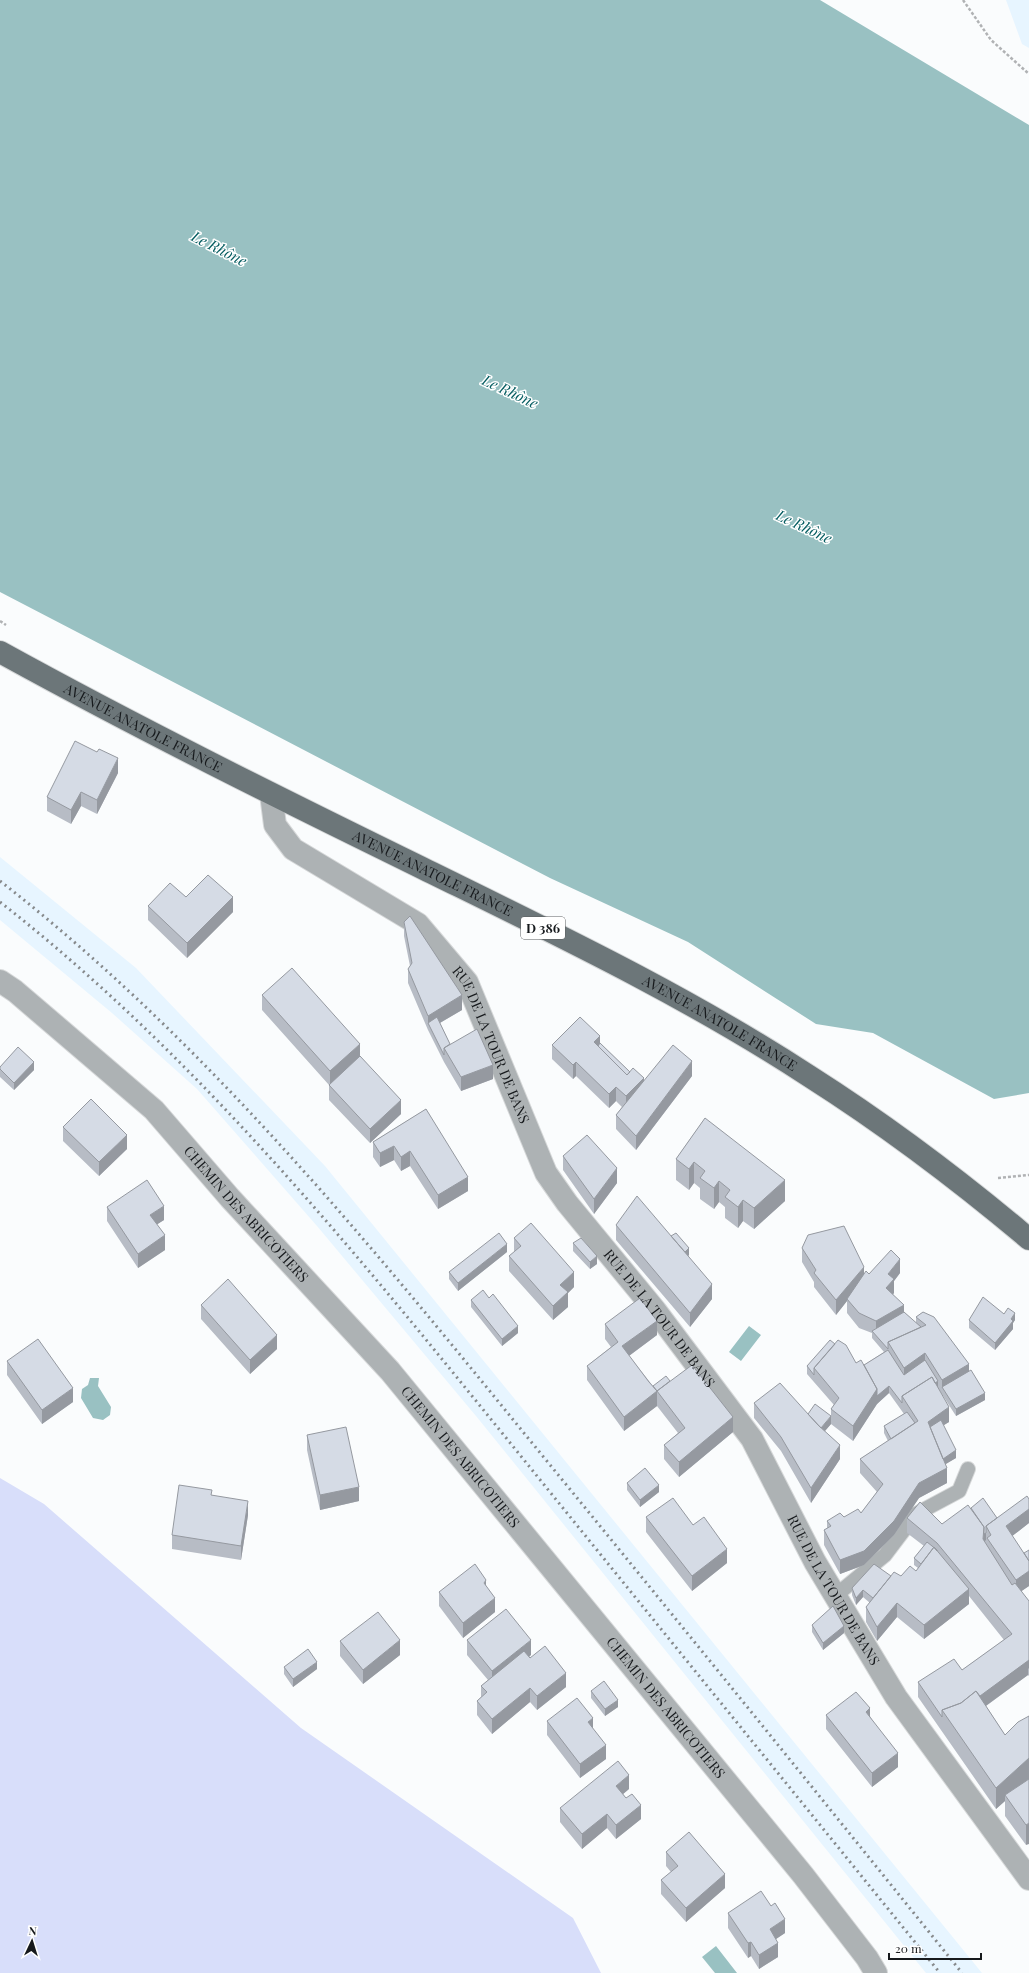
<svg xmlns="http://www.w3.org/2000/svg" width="1029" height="1973" viewBox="0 0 1029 1973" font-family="'Playfair Display',serif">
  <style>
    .built { fill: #e7f5ff }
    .green { fill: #d8defa }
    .water { fill: #99c1c2 }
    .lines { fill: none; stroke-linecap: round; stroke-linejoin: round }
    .lane-casing { stroke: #d6d8d9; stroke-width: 16 }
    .street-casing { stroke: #d6d8d9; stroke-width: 24 }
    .primary-casing { stroke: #d6d8d9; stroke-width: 24 }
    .path { stroke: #b0b2b4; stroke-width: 2.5; stroke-dasharray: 3 2; stroke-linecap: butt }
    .lane { stroke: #adb2b4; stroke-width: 14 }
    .street { stroke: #adb2b4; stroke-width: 22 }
    .primary { stroke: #6c7679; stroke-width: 22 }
    .rail { stroke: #86898b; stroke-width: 3; stroke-dasharray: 2 4; stroke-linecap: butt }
    .wall { fill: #b7bcc5 }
    .shaded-wall { fill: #9599a0 }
    .building { fill: #d5dbe5; stroke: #9599a0 }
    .labels { text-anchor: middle; stroke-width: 3; stroke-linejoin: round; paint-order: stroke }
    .shield { fill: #fff; stroke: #5c5e60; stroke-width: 1 }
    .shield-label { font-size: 13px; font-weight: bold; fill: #16191c }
    .street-label { font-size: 14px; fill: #16191c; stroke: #fff }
    .water-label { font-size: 15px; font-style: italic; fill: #065d61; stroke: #fff }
  </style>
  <rect width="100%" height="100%" fill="#fafcfd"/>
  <path class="built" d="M1006,0H1029V48L1022,44Z
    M0,857L136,968L325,1166L982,1973H926L476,1416L317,1226L197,1089L112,1013L0,920Z"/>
  <path class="green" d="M0,1478L44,1504L301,1728L573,1918L601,1973H0Z"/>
  <path class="water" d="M0,0H820L1029,125V1093L994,1099L873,1033L816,1024L688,942L550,878L0,592Z
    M749,1326L761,1335L741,1361L729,1352Z
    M90,1378H99L98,1386L111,1407L110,1415L103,1420L93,1418L81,1398L82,1389L88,1385Z
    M716,1946L737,1973H715L702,1957Z"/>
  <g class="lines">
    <g class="lane-casing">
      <path id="lane" d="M835,1596L885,1555L916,1514L959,1491L968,1469"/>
    </g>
    <g class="street-casing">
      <g id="street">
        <path id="s1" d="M271,794L275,825L293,849L418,924L467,982L546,1173L567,1203L655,1310L752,1439L815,1562L896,1697L1029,1879"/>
        <path id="s2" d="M0,981L15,991L154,1110L230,1198L390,1371L803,1875L867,1958L876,1973"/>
      </g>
    </g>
    <g class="primary-casing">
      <g id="primary">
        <path id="s3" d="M0,652C138,728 279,798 420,867C552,932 685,995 809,1076C886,1125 959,1180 1029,1239"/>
      </g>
    </g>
    <path class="path" d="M963,0L991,40L1029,74
      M0,621L6,625
      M998,1178L1029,1175"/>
    <use href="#lane" class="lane"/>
    <use href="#street" class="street"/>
    <use href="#primary" class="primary"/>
    <path class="rail" d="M0,881C203,1039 366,1239 528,1438C674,1616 818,1794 962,1973
      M0,902C201,1059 360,1258 520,1455C660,1628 800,1800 940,1973"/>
  </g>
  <path class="wall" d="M97,752L118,773L97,814L81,806L71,824L47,811V797Z
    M186,897L233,912L187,958L148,920V906Z
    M404,922L462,1010L440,1023L450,1044L493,1079L461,1091L444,1062L428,1030L408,983V969L410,966L404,936Z
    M262,995L360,1057L401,1114L370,1143L329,1100V1085L262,1010Z
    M600,1043L630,1072L644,1081L692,1076L636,1150L616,1129V1115L622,1107L616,1101L609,1108L576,1076L573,1079L552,1059V1045Z
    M0,1067L34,1070L14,1090L0,1077Z
    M426,1109L468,1191L438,1209L410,1166L401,1171L394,1160L380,1167L373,1157V1142Z
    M705,1118L785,1201L754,1229L743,1221L738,1228L725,1218V1207L719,1202L714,1209L700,1199V1188L694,1183L689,1190L676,1180V1159Z
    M63,1127L127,1149L99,1176L63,1141Z
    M563,1156L617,1183L594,1214L563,1170Z
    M107,1207L164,1220L157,1224L165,1250L138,1268L107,1221Z
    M616,1225L671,1236L689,1255L688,1256L712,1299L690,1327L616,1240Z
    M514,1238L574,1287L568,1293V1307L553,1320L509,1271V1256L514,1252Z
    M573,1243L597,1264L590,1269L573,1251Z
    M802,1248L864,1274H869L900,1273L894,1281V1293L893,1294L904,1312L916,1323V1317L923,1312L969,1371L985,1400L956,1416L938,1388L949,1422L943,1425L956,1458L945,1464L947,1483L919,1498L894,1535L864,1565L840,1574L824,1545V1530L827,1529V1521L861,1513L877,1492L860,1473V1459L888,1441L884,1433V1426L904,1414L889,1393L877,1404L853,1441L831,1424V1409L834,1405L807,1374V1366L856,1363L864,1365L884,1352L872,1338V1333L859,1328L847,1313V1301L836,1315L814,1287V1282L802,1262Z
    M507,1252L458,1291L449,1279V1272Z
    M471,1300L518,1333L502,1346L471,1307Z
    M201,1305L277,1349L250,1374L201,1319Z
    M1004,1314L1015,1320L1013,1323V1329L995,1350L969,1328V1320Z
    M605,1324L657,1335L629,1356L653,1386L670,1381L733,1432L679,1477L664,1459V1445L678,1433L657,1406L624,1431L587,1380V1366L611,1347L605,1339Z
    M7,1361L73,1402L42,1424L7,1375Z
    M754,1403L808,1414L831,1424L825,1431L840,1459L811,1503L781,1451L754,1418Z
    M307,1435L359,1501L320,1510L307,1450Z
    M627,1483L659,1492L640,1507L627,1490Z
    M212,1495L248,1515L241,1560L172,1549V1535Z
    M1029,1499V1523L1012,1536L1024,1554L1029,1550V1586L1021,1591L1029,1601V1676L1028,1675L986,1706L1005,1735L1029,1716L1026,1845L1005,1816V1801L996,1809L918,1697V1682L962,1670L1004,1640L969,1596V1604L924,1639L897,1617L877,1641L866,1622V1607L870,1603L863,1597L856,1605L852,1595V1588L891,1576H901L916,1571L918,1568L914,1565V1558L924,1546L907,1533V1518L942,1524L971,1508L997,1518Z
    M646,1517L693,1525L727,1563L692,1591L646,1532Z
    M486,1587L495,1612L463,1638L439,1606V1592Z
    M812,1625L844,1633L823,1650L812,1632Z
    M467,1640L531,1655L529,1656L566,1687L537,1710L530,1702L492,1734L477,1715V1701L481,1697V1686L488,1680L467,1655Z
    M340,1641L400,1655L363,1684L340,1656Z
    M284,1667L317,1669L293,1687L284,1674Z
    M591,1691L618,1707L605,1716L591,1698Z
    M826,1715L870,1716L898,1767L872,1787L826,1729Z
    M547,1721L593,1729L606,1759L580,1778L547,1735Z
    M629,1789L623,1794L641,1819L616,1839L607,1828L582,1849L560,1822V1808Z
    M666,1852L725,1888L686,1922L661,1894V1880L671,1872L666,1866Z
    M728,1913L785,1933L776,1939L778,1957L759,1969L751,1956L748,1958L728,1928Z"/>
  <path class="shaded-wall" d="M118,758V773L97,814V800Z
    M81,792V806L71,824V810Z
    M233,897V912L187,958V943Z
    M462,995V1010L431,1028L428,1023V1016Z
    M600,1036V1050L594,1042Z
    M360,1044V1058L330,1085V1071Z
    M692,1061V1076L636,1150V1136Z
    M34,1062V1070L14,1090V1083Z
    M576,1062V1076L573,1079V1065Z
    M493,1065V1079L461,1091V1077Z
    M644,1078V1092L626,1111V1096Z
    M616,1087V1101L609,1108V1094Z
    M401,1100V1114L370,1143V1129Z
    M127,1135V1149L99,1176V1162Z
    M394,1146V1160L380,1167V1153Z
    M410,1151V1166L401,1171V1157Z
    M694,1162V1183L689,1190V1169Z
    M617,1168V1183L594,1214V1199Z
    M468,1177V1191L438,1209V1195Z
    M785,1180V1201L754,1229V1208Z
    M719,1181V1202L714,1209V1188Z
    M743,1200V1221L738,1228V1207Z
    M164,1206V1220L150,1229V1215Z
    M165,1235V1250L138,1268V1254Z
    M507,1244V1252L458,1291V1283Z
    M689,1248V1255L681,1263V1255Z
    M597,1256V1264L590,1269V1262Z
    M900,1259V1273L894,1281V1293L886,1303V1288L888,1274Z
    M864,1267V1281L847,1299V1301L836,1315V1300Z
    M574,1272V1287L568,1293V1307L553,1320V1306L560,1285Z
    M712,1284V1299L690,1327V1313Z
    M904,1305V1319L876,1335V1321Z
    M1015,1313V1320L1013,1323V1329L995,1350V1343Z
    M657,1321V1335L622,1361V1346Z
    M518,1326V1333L502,1346V1339Z
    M277,1335V1349L250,1374V1360Z
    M925,1353V1368L904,1382V1368Z
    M969,1364V1378L942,1387V1380Z
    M938,1381V1388L905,1401Z
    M889,1386V1393L877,1404L853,1441V1426L877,1389Z
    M73,1388V1402L42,1424V1410Z
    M657,1391V1406L624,1431V1417Z
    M985,1393V1400L956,1416V1409Z
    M949,1407V1422L930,1434L928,1422Z
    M831,1416V1424L818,1439V1432Z
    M733,1417V1432L679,1477V1462Z
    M840,1445V1459L811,1503V1488Z
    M956,1450V1458L941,1467V1460Z
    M947,1468V1483L919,1498L894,1535L864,1565L840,1574V1560L919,1483Z
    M659,1485V1492L640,1507V1500Z
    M359,1487V1501L320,1510V1495Z
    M248,1501V1515L241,1560V1546Z
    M1029,1509V1523L1006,1541V1526Z
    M984,1527L986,1533V1540L984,1542L983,1539Z
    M727,1549V1563L692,1591V1576Z
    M1029,1571V1586L1016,1595V1580Z
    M486,1580V1595L484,1583Z
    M969,1589V1604L924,1639V1625Z
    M863,1590V1597L856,1605V1598Z
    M495,1598V1612L463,1638V1623Z
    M897,1603V1617L877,1641V1627Z
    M844,1626V1633L823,1650V1643Z
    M400,1640V1655L363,1684V1670Z
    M531,1640V1655L492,1686V1671Z
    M1029,1660V1669L1028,1668V1675L961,1724L946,1716Z
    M317,1662V1669L293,1687V1679Z
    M566,1673V1687L537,1710V1696Z
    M530,1688V1702L492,1734V1719Z
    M618,1700V1707L605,1716V1709Z
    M870,1708V1723L866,1712Z
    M593,1718V1732L588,1722Z
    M606,1745V1759L580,1778V1764Z
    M898,1753V1767L872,1787V1773Z
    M1029,1758V1779L1005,1795V1801L996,1809V1788Z
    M629,1775V1789L616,1800V1786Z
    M641,1805V1819L616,1839V1825Z
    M607,1814V1828L582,1849V1834Z
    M1029,1823V1844L1026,1845V1825Z
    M725,1874V1888L686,1922V1908Z
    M785,1919V1933L770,1943V1929Z
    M751,1942V1956L748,1958V1943Z
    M778,1943V1957L759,1969V1955Z"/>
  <path class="building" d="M75,741L97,752L99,749L118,758L97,800L81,792L71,810L47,797Z
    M208,875L233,897L187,943L148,906L170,883L186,897Z
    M410,916L462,995L428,1016L408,969L412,963L404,922Z
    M292,968L360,1044L330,1071L262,995Z
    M437,1017L450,1044L444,1048V1055L428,1023Z
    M580,1017L600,1036L594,1042L627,1075L633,1068L644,1078L626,1096L616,1087L609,1094L576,1062L573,1065L552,1045Z
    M477,1029L493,1065L461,1077L444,1048Z
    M600,1043L630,1072L627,1075L598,1046Z
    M673,1045L692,1061L636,1136L616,1115Z
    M18,1047L34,1062L14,1083L0,1069V1067Z
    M360,1056L401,1100L370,1129L329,1085Z
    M91,1099L127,1135L99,1162L63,1127Z
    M426,1109L468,1177L438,1195L410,1151L401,1157L394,1146L380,1153L373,1142Z
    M705,1118L785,1180L754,1208L743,1200L738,1207L725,1197L730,1190L719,1181L714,1188L700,1178L705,1171L694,1162L689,1169L676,1159Z
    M587,1135L617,1168L594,1199L563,1156Z
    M147,1180L164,1206L150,1215L165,1235L138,1254L107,1207Z
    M637,1196L712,1284L690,1313L616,1225Z
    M531,1223L574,1272L560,1285L568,1292L553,1306L509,1256L521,1246L514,1238Z
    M844,1226L864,1267L836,1300L814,1273L816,1270L802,1248L808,1235Z
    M499,1233L507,1244L458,1283L449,1272Z
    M676,1233L689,1248L685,1252L671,1236Z
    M581,1238L597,1256L590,1262L573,1243Z
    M891,1250L900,1259L888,1274L894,1279L886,1288L904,1305L876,1321L859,1313L847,1299L866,1271L869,1274Z
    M228,1279L277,1335L250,1360L201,1305Z
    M483,1290L489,1298L493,1294L518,1326L502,1339L471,1300Z
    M983,1297L1004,1314L1008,1308L1015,1313L1011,1319L1013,1321L995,1343L969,1320Z
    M640,1298L657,1321L622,1346L649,1382L657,1391L692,1365L733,1417L679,1462L664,1445L685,1428L657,1391L624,1417L587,1366L618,1342L605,1324Z
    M904,1312L921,1327L888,1342V1349L872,1331Z
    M923,1312L934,1317L969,1364L942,1380L925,1353L904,1368L888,1342L926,1325L916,1317Z
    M38,1339L73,1388L42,1410L7,1361Z
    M830,1340L835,1344L814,1368V1375L807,1366Z
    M838,1340L846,1345L856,1363L861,1360L877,1389L853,1426L831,1409L839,1398L814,1368Z
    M888,1350L904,1375L925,1360L938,1381L935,1383L932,1377L902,1396V1403L889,1386L877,1396V1389L864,1365Z
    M971,1370L985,1393L956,1409L942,1387Z
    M666,1376L670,1381L657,1391L653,1386Z
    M932,1377L949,1407L928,1422L947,1468L919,1483L894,1521L864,1551L840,1560L824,1530L831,1526L827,1521L840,1513L844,1517L858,1509L861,1513L883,1484L860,1459L918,1421L902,1396Z
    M780,1383L818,1425L840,1445L811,1488L781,1437L754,1403Z
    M815,1404L831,1416L821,1428L808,1414Z
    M907,1412L915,1423L891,1439L884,1426Z
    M941,1420L956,1450L943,1459L930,1427Z
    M346,1427L359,1487L320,1495L307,1435Z
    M645,1468L659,1485L640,1500L627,1483Z
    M179,1485L212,1490L211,1495L248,1501L241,1546L172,1535Z
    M1027,1496L1029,1499V1509L1006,1526L1029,1561V1571L1016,1580L987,1538L991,1535L986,1526Z
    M673,1498L693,1525L704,1517L727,1549L692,1576L646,1517Z
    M983,1498L997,1518L986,1526V1533L984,1534V1527L971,1508Z
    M920,1502L942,1524L968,1505L984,1527L983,1539L1012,1585L1015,1583L1029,1601V1660L980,1696L976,1691L961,1703L942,1710V1717L918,1682L954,1659L962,1670L1012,1634L937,1543L907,1518Z
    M927,1542L937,1550V1551L934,1547L921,1564L914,1558Z
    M934,1547L969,1589L924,1625L897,1603L877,1627L866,1607L894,1572L901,1576L910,1566L916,1571Z
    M1029,1550V1561L1024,1553Z
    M475,1564L486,1580L484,1583L495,1598L463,1623L439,1592Z
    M874,1564L891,1576L873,1598L863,1590L856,1598L852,1588Z
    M833,1606L844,1626L823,1643L812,1625Z
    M506,1609L531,1640L492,1671L467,1640Z
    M378,1612L400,1640L363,1670L340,1641Z
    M545,1646L566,1673L537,1696L530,1688L492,1719L477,1701L487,1692L481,1686L524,1651L530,1658Z
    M308,1649L317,1662L293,1679L284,1667Z
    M604,1681L618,1700L605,1709L591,1691Z
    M976,1691L1005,1735L1018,1722L1029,1716V1758L996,1788L942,1710L961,1703Z
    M856,1692L870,1708L866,1712L898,1753L872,1773L826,1715Z
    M577,1698L593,1718L588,1722L606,1745L580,1764L547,1721Z
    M618,1761L629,1775L616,1786L626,1798L632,1794L641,1805L616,1825L607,1814L582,1834L560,1808Z
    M1029,1779V1823L1026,1825L1005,1795Z
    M689,1832L725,1874L686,1908L661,1880L678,1866L666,1852Z
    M761,1891L771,1906L775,1903L785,1919L770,1929L778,1943L759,1955L751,1942L748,1943L728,1913Z"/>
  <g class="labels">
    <rect class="shield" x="521" y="917" width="44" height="22" rx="3"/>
    <g class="shield-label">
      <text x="543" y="933">D 386</text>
    </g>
    <g class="street-label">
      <text dy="5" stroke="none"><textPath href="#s3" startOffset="162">AVENUE ANATOLE FRANCE</textPath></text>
      <text dy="5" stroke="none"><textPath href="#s3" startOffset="486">AVENUE ANATOLE FRANCE</textPath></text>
      <text dy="5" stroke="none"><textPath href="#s3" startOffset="810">AVENUE ANATOLE FRANCE</textPath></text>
      <text dy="5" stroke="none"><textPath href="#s1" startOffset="350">RUE DE LA TOUR DE BANS</textPath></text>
      <text dy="5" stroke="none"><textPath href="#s2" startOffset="340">CHEMIN DES ABRICOTIERS</textPath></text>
      <text dy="5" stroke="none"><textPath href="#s1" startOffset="674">RUE DE LA TOUR DE BANS</textPath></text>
      <text dy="5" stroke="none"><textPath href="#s2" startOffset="664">CHEMIN DES ABRICOTIERS</textPath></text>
      <text dy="5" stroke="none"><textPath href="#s1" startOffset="998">RUE DE LA TOUR DE BANS</textPath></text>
      <text dy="5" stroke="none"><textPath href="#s2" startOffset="988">CHEMIN DES ABRICOTIERS</textPath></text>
    </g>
    <g class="water-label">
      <text transform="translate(219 249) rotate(27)" y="5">Le Rhône</text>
      <text transform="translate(510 392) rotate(25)" y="5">Le Rhône</text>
      <text transform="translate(804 527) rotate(25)" y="5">Le Rhône</text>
    </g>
  </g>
  <g transform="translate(32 1941) rotate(4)" stroke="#ffffff" stroke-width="3" paint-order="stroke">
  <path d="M0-3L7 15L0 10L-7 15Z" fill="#16191c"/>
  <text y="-6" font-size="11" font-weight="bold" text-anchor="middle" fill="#16191c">N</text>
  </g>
  <path d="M889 1953v6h92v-6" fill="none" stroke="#16191c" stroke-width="2"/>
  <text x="895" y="1953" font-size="12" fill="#16191c" stroke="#ffffff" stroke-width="3" paint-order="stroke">20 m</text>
</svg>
